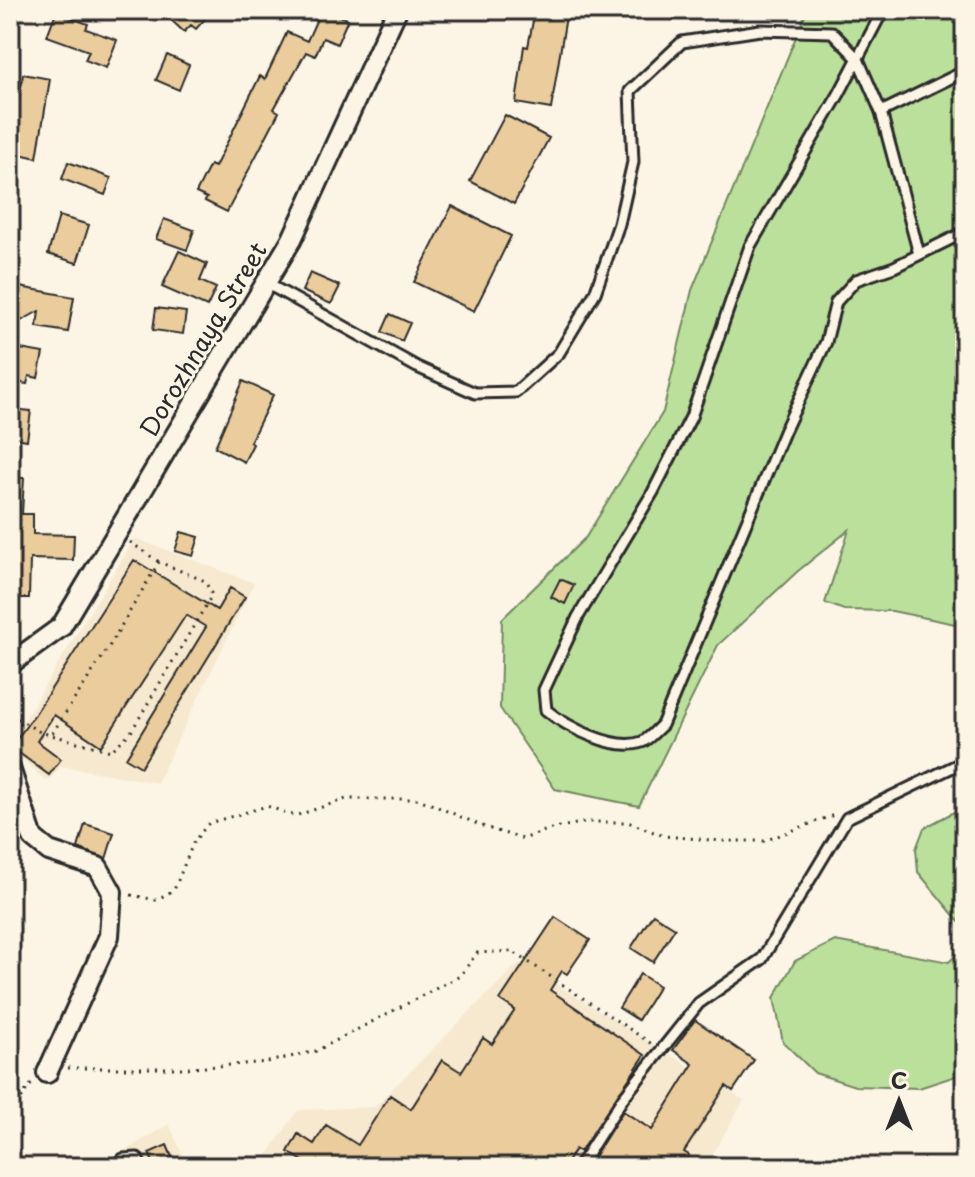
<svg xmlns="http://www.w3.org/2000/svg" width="975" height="1177" viewBox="0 0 975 1177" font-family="'Playpen Sans',sans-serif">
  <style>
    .built { fill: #f7e9cf }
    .green { fill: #bbe09b; stroke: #738663; stroke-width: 2 }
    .building { fill: #eacc9d; stroke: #2b2b2b; stroke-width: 2 }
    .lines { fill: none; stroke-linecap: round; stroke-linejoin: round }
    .lane-casing { stroke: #2b2b2b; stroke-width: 15 }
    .street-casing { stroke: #2b2b2b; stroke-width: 24 }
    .path { stroke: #2b2b2b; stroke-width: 3; stroke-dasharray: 2 6; stroke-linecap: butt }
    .lane { stroke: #fcf5e5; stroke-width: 9 }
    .street { stroke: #fcf5e5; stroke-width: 18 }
    .labels { text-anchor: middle; stroke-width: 6; stroke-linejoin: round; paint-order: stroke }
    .street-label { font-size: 24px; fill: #2b2b2b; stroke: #fcf5e5 }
  </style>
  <rect width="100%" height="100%" fill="#fcf5e5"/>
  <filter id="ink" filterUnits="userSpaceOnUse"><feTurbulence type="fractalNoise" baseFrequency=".0125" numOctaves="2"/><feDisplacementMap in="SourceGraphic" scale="16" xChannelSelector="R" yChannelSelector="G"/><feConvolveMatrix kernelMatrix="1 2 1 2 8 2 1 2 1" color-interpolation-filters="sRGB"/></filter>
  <g filter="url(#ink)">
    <path class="built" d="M135,538L254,583L157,783L61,766L47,782L10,748V743Z
      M520,962L744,1100L705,1167H265L267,1155L298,1110L374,1107Z
      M169,1124L188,1167H97Z"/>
    <path class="green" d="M807,10H965V626L892,611L844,610L825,603L849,530L798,571L718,645L639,806L555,789L500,708L502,619L586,537L663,412L692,290Z
      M965,806V1073L919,1088L855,1086L815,1073L783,1042L774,998L795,961L835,941L949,962L965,946L961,924L918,872L916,849L924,828Z"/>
    <path class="building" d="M174,10H213L196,29L191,25L184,32L169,18L175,11Z
      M321,10L348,19L337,44L323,38L315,56L306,52L274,109L279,112L227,212L205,201L207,198L196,193L210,165L215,167L260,76L265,79L287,32L307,41Z
      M535,10H567L551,109L516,103L524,46L528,47Z
      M56,12L88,24L86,29L117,40L106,68L85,60L89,51L47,36Z
      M167,55L189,65L179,90L156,80Z
      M23,74L50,79L37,158L15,153L18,139L13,138Z
      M505,115L549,138L514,204L470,181Z
      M68,162L111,178L105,195L62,179Z
      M452,206L511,236L474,311L414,282Z
      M59,216L89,225L77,263L48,254Z
      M164,219L194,230L187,250L156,239Z
      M179,251L207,264L200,281L216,288L207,307L162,287Z
      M310,273L340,286L331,304L302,291Z
      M20,287L74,297L68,332L37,327L39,311L21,321L16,312Z
      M156,308L186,312L183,334L153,330Z
      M390,314L410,323L402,341L382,332Z
      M15,348L43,353L38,378L29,376L27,384L10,381Z
      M243,381L273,395L250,442L253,444L244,462L215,447Z
      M10,409L31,411L27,440L10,437Z
      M10,478H24L22,514H33V534L74,535L73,560L30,559L29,598H10Z
      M181,532L199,537L193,556L175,551Z
      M134,560L217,610L230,588L245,597L141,767L126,758L206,627L186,615L101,746L54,715L37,741L61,759L49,775L11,747L35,714Z
      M560,579L574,585L565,604L551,597Z
      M85,824L114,833L106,859L78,848Z
      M653,914L675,928L653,962L631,948Z
      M555,917L590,940L567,974L562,971L550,990L645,1055L580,1152L575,1149L564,1167H313L288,1152L298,1134L314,1144L326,1125L358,1145L390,1095L411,1109L442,1060L461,1072L483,1038L492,1044L515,1010L500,1000Z
      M640,974L659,986L638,1020L619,1008Z
      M695,1020L754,1060L733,1091L726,1086L684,1152L689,1155L681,1167H602L592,1160L623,1111L652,1130L693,1064L673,1050Z
      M167,1145L176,1167H155L149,1153Z"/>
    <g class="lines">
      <g class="lane-casing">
        <path id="lane" d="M883,10L839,94L750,246L691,417L653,492L578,617L544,690L546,710C567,727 615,752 642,742C649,739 656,730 662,725L784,432L826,342L836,302L856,280L894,267L965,232
          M881,112L965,71
          M266,283L417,367L475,393L516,392L559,353L595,293L619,224L633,162L630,91L682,42L760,30L832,32L858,59L881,112L919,254
          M113,1167L123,1159L137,1158L141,1167
          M579,1167L623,1098L699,1003L762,959L847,818L965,761"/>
      </g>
      <g class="street-casing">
        <path id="street" d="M10,664L61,627L292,239L397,10
          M10,768L33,838L49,851L98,867L112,892L109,936L47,1073"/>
      </g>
      <path class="path" d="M130,542L159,562
        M10,717L13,716L40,732L111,751L131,732L212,595L205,581L159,562L107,650L51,735
        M131,895L156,900L174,890L194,841L209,823L267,806L295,816L346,799H419L487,828L523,839L550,829L586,822H628L664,836L722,841H764L834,815
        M68,1068H193L268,1062L316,1051L460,976L477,953L512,951L652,1044
        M10,1120L28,1087L33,1083"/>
      <use href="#lane" class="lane"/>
      <use href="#street" class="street"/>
    </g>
  </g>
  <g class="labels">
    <g class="street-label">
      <text transform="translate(204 340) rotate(-59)" y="8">Dorozhnaya Street</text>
    </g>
  </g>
  <rect width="975" height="1177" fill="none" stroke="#fcf5e5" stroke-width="40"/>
  <rect x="20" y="20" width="935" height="1137" fill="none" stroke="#2b2b2b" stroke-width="3" filter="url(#ink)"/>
  <g transform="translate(899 1101)" stroke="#fcf5e5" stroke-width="6" paint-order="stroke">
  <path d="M0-6L14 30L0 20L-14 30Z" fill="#2b2b2b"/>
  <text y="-12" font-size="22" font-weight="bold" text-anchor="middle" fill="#2b2b2b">С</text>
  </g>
</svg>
